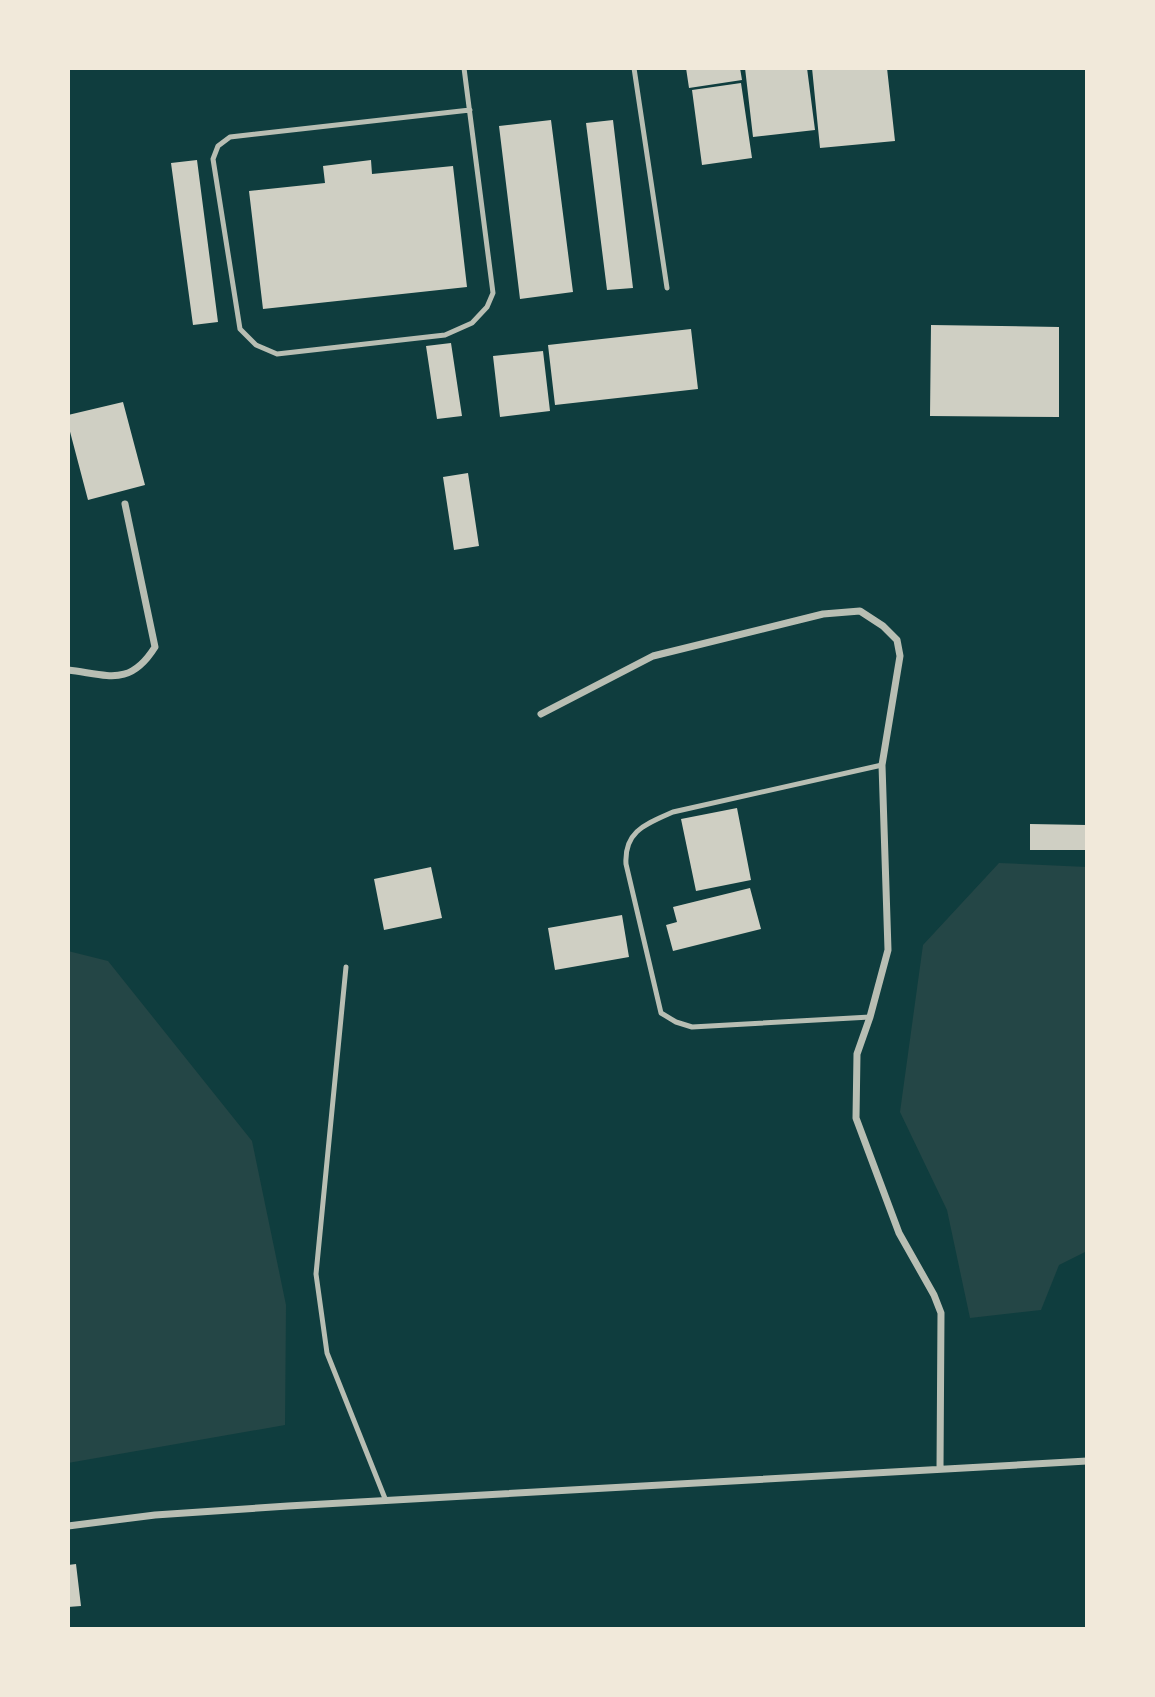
<svg xmlns="http://www.w3.org/2000/svg" width="1155" height="1697" viewBox="0 0 1155 1697" font-family="Mulish,sans-serif">
  <style>
    .green { fill: #244646 }
    .building { fill: #cfcfc3 }
    .lines { fill: none; stroke-linecap: round; stroke-linejoin: round }
    .service { stroke: #b8beb3; stroke-width: 5 }
    .minor { stroke: #b8beb3; stroke-width: 7 }
  </style>
  <rect width="100%" height="100%" fill="#0f3d3e"/>
  <path class="green" d="M999,863L1087,867V1251L1059,1265L1041,1310L970,1318L947,1210L900,1112L923,945Z
    M68,951L108,961L252,1141L286,1305L285,1425L68,1463Z"/>
  <path class="building" d="M686,68H740L742,80L689,88Z
    M745,68H807L815,130L753,137Z
    M812,68H887L895,141L820,148Z
    M741,83L752,158L702,165L692,90Z
    M551,120L573,292L520,299L499,126Z
    M613,120L633,288L607,290L586,123Z
    M197,160L218,322L193,325L171,163Z
    M371,160L372,174L453,166L467,287L263,309L249,191L325,183L323,166Z
    M931,325L1059,327V417L930,416Z
    M691,329L698,389L555,405L548,345Z
    M451,343L462,416L437,419L426,346Z
    M543,351L550,411L500,417L493,356Z
    M123,402L145,485L88,500L68,424V415Z
    M468,473L479,546L454,550L443,477Z
    M737,808L751,880L696,891L681,819Z
    M1030,824L1087,825V850H1030Z
    M431,867L442,918L384,930L374,879Z
    M750,888L761,929L673,951L666,925L677,922L673,907Z
    M622,915L629,957L555,970L548,928Z
    M76,1564L81,1606L68,1607V1565Z"/>
  <g class="lines">
    <path class="service" d="M464,68L493,293L487,307L472,323L445,335L277,354L256,345L240,329L213,159L218,146L230,137L470,110
      M634,68L667,288
      M346,967L316,1274L327,1353L386,1501
      M870,1017L692,1027L676,1022L661,1013L626,864C624,831 646,824 673,812L882,765"/>
    <path class="minor" d="M68,670C109,675 130,687 155,647L125,504
      M541,714L653,656L823,614L860,611L883,626L897,640L900,656L882,765L888,950L870,1017L857,1054L856,1118L899,1233L934,1295L941,1313L940,1469
      M68,1526L155,1515L288,1506L1087,1461"/>
  </g>
  <rect width="1155" height="1697" fill="none" stroke="#f1e9da" stroke-width="140"/>
</svg>
